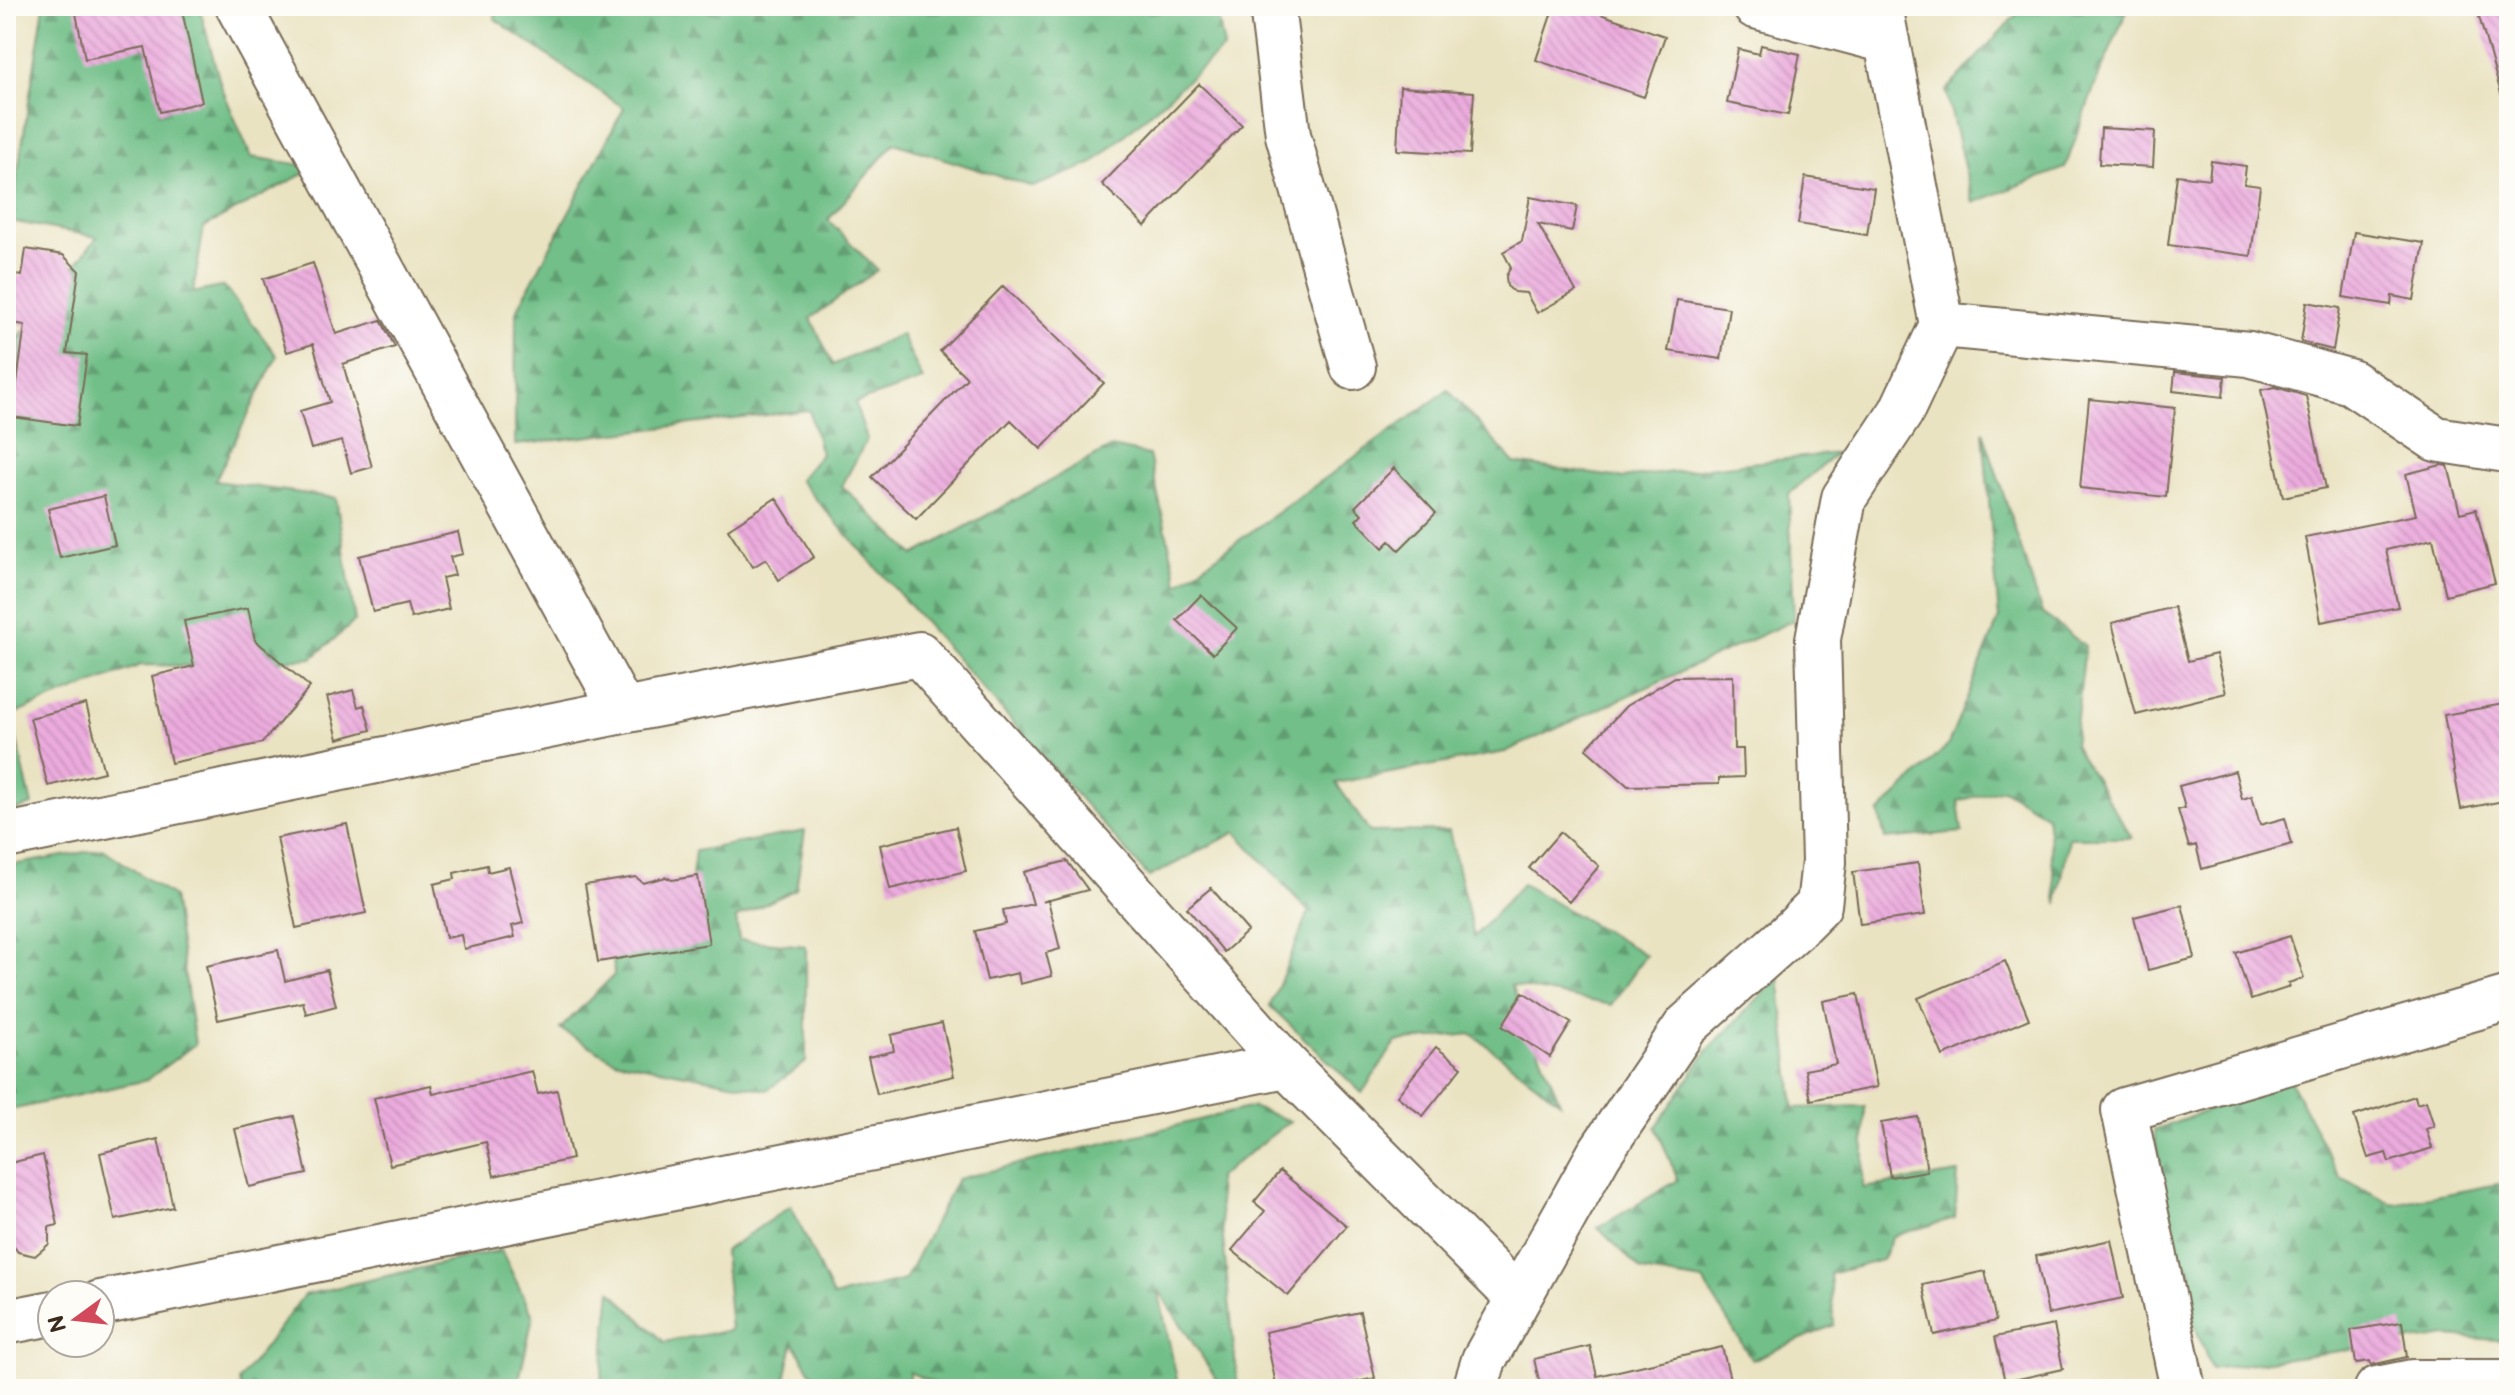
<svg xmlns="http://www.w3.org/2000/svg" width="2515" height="1395" viewBox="0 0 2515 1395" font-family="'Balsamiq Sans',sans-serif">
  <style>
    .forest { fill: url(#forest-firs); stroke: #567454; stroke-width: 2 }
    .building { fill: url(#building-back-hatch) }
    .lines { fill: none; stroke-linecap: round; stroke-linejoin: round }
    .minor-casing { stroke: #786b57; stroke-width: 48 }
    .minor { stroke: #fff; stroke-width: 44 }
  </style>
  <defs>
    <pattern id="forest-firs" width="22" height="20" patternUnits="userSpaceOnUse" patternTransform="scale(2)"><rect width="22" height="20" fill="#72bf89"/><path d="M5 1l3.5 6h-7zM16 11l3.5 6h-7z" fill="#5f9b6f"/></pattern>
    <pattern id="building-back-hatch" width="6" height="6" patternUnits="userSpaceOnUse" patternTransform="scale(2)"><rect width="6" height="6" fill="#ebabdd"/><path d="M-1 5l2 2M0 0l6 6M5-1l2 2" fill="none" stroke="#ca93bd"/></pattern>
  </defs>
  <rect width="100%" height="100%" fill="#fdfcf7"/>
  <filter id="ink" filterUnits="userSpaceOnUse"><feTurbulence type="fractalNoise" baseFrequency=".0125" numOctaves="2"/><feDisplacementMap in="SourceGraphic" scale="16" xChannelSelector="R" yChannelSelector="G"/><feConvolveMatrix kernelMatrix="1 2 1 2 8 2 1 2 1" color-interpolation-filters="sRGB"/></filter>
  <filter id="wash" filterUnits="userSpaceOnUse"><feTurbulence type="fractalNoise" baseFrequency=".006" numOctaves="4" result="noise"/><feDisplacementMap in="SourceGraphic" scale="32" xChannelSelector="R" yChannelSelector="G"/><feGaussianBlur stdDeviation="1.8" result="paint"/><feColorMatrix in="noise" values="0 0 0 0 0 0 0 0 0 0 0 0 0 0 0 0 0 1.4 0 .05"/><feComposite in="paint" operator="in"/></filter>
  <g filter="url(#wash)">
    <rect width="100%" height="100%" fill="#eae3c2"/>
    <path class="forest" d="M44,6H199L221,86L251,157L316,167L204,227L193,293L224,286L277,356L215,481L336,498L355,621L312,658L194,666L141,665L11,715L32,805L6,813V354L97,237L10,221Z
      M495,6H1216L1224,48L1092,164L1033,187L894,143L828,220L877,270L811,318L833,365L901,334L923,380L855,403L867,439L842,486L914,555L1112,447L1149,455L1178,584L1448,390L1514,463L1622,478L1837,453L1789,494L1794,620L1505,752L1336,783L1370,832L1449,831L1474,937L1522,884L1646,955L1611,1005L1511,985L1560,1102L1472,1034L1396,1042L1362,1093L1270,1006L1309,912L1236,832L1149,877L799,480L821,454L809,410L515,445L516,312L624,108L495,19Z
      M2024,6H2129L2095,85L2065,168L1973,203L1946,91Z
      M1983,431L2042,613L2085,646L2074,745L2132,838H2069L2057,904L2047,816L2003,789L1958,801L1962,832L1885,839L1879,813L1948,745L1999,618Z
      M805,831L796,889L736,918L739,940L806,946V1062L767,1090L614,1060L560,1029L614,975L612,935L687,919L695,851Z
      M103,849L173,897L195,1044L147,1080L6,1111V866Z
      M1779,977L1794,1108L1865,1106L1863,1188L1958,1173L1955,1218L1893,1236L1882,1260L1830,1274L1834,1325L1752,1360L1703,1281L1642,1271L1598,1228L1678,1180L1656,1127L1708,1050Z
      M2289,1079L2341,1178L2393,1204L2509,1182V1341L2447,1336L2211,1369L2175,1271L2154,1131Z
      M1252,1107L1290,1121L1217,1178L1238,1389H1223L1158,1289L1179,1389H947L909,1372L913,1389H821L793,1342L783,1389H600L611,1291L664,1342L731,1330L724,1251L791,1206L833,1297L905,1280L957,1179Z
      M501,1250L533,1316L517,1389H241L239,1381L304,1295Z"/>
    <g id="blocks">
      <path class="building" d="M87,6H181L202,102L160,112L145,47L85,59L75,8Z
        M1554,6H1577L1665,36L1644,97L1536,60Z
        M2476,6H2509V96L2502,97Z
        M1761,45L1800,54L1788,115L1727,103L1738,49L1759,54Z
        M1199,84L1242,125L1145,226L1102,184Z
        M1400,87L1474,92L1470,154L1397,150Z
        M2101,128L2155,131L2153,167L2099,164Z
        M2211,161L2246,166L2244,184L2260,186L2251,256L2168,245L2177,175L2209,179Z
        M1805,177L1874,188L1867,235L1798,224Z
        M1530,197L1577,206L1572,231L1538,224L1576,291L1537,313L1526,293L1514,292L1507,286L1506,276L1511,267L1503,252L1522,241Z
        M2354,232L2424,243L2414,300L2392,296L2391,305L2343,297Z
        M26,249L63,255L79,271L67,353L87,355L77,426L12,417L25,325L6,322V274L22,276Z
        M313,263L336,334L381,320L395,347L343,364L372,467L351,473L342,441L311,449L300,411L330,402L313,344L287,352L263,279Z
        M1003,286L1104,383L1041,449L1011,420L916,519L872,477L967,378L940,351Z
        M1677,300L1729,308L1721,359L1668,351Z
        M2307,302L2340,308L2333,350L2301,342Z
        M2175,372L2225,377L2223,397L2173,391Z
        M2275,387L2306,396L2326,488L2283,497L2261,390Z
        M2089,399L2175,408L2166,497L2080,488Z
        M2441,465L2448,466L2460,513L2476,509L2495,583L2446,595L2433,539L2386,550L2398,607L2321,622L2305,537L2416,515L2406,474Z
        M1394,468L1436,513L1399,550L1390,541L1383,548L1356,520L1362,514L1355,507Z
        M104,496L115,545L60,558L48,509Z
        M776,498L814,557L779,580L766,559L753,567L728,529Z
        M458,532L463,554L450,557L455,575L442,578L449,609L411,618L407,604L373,612L359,556Z
        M1201,595L1237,628L1213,654L1177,620Z
        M2174,607L2188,661L2216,654L2226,693L2136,715L2112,623Z
        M248,608L255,640L310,687L262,743L171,763L152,676L194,666L184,621Z
        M1733,676L1734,749H1743L1744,777L1719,778V784L1628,786L1586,749L1626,706L1675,677Z
        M353,690L358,707L364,705L371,730L338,739L327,697Z
        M2509,703V800L2461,809L2444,715Z
        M86,704L104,772L48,786L30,718Z
        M2235,771L2242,799L2252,796L2260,825L2285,818L2292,844L2202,869L2196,845L2189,847L2178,810L2185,808L2179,786Z
        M347,824L366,913L296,928L277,838Z
        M956,827L966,871L890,889L880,845Z
        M1560,832L1599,866L1569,902L1529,868Z
        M1067,861L1088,890L1042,902L1048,900L1060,949L1046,953L1052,976L1020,984L1018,973L987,980L975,931L1006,924L1003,910L1033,904L1024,872Z
        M1918,863L1925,915L1860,924L1853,872Z
        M487,865L488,872L509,867L523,923L512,926L515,937L464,949L461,935L446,938L434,884L455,879L454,873Z
        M698,876L709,944L598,962L585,885L636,877L643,883L666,877L672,880Z
        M1211,888L1248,931L1224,952L1187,908Z
        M2182,905L2195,958L2148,970L2134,917Z
        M2290,936L2304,978L2288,983L2290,987L2251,1000L2236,953Z
        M278,950L285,981L327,970L336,1006L306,1014L303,1002L218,1020L206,966Z
        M2005,961L2029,1019L1943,1056L1918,998Z
        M1523,992L1571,1023L1550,1057L1502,1026Z
        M1858,994L1877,1087L1811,1100L1805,1070L1836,1064L1823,1001Z
        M942,1023L954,1076L877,1094L868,1057L894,1051L891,1035Z
        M1436,1047L1462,1067L1423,1116L1397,1096Z
        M532,1071L538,1094L557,1090L572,1159L494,1176L486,1142L390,1165L374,1098L431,1085L433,1094Z
        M2415,1096L2417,1104L2426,1101L2434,1126L2426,1129L2432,1148L2389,1162L2386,1153L2368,1158L2354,1116Z
        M294,1116L307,1174L249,1187L235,1129Z
        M1918,1117L1927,1171L1890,1177L1881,1123Z
        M158,1139L173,1207L115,1220L100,1153Z
        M43,1155L58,1225L49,1227V1244L35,1256L18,1252L6,1236V1164Z
        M1280,1171L1347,1226L1288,1296L1232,1250L1265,1211L1254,1202Z
        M2111,1240L2123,1298L2048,1314L2036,1256Z
        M1985,1271L1996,1321L1934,1335L1923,1285Z
        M1360,1312L1375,1378L1326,1389H1277L1265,1332Z
        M2402,1322L2407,1357L2371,1365L2370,1361L2356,1363L2351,1330Z
        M2054,1325L2063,1369L2005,1382L1995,1337Z
        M1590,1346L1597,1376L1722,1347L1730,1379L1689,1389H1541L1534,1359Z"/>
    </g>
  </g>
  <g filter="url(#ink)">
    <use href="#blocks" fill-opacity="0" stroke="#786b57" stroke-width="2"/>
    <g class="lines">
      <g class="minor-casing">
        <path id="minor" d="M238,6L623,711
          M1272,6L1288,135L1353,367
          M1755,6L1887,41
          M1942,325L2249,354L2351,382L2436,439L2500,449L2509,447
          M6,836L623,711L919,654L1286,1065
          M100,1303L1286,1065L1518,1298
          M6,1322L52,1313
          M1475,1389L1484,1360L1599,1154L1686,1026L1793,931L1819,905L1824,862L1818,639L1844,498L1901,412L1942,325L1880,6
          M2183,1389L2124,1110L2509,998
          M2377,1389L2412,1382H2509"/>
      </g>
      <use href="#minor" class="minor"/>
    </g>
  </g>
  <rect width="2515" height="1395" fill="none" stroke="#fdfcf7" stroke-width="32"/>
  <g transform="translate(76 1319) rotate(255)"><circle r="38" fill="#fdfcf7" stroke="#afa8a0" stroke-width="2"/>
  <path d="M0-6L14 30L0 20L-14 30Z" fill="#d1495b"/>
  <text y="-12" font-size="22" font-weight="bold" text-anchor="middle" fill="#3b2a1e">N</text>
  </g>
</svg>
